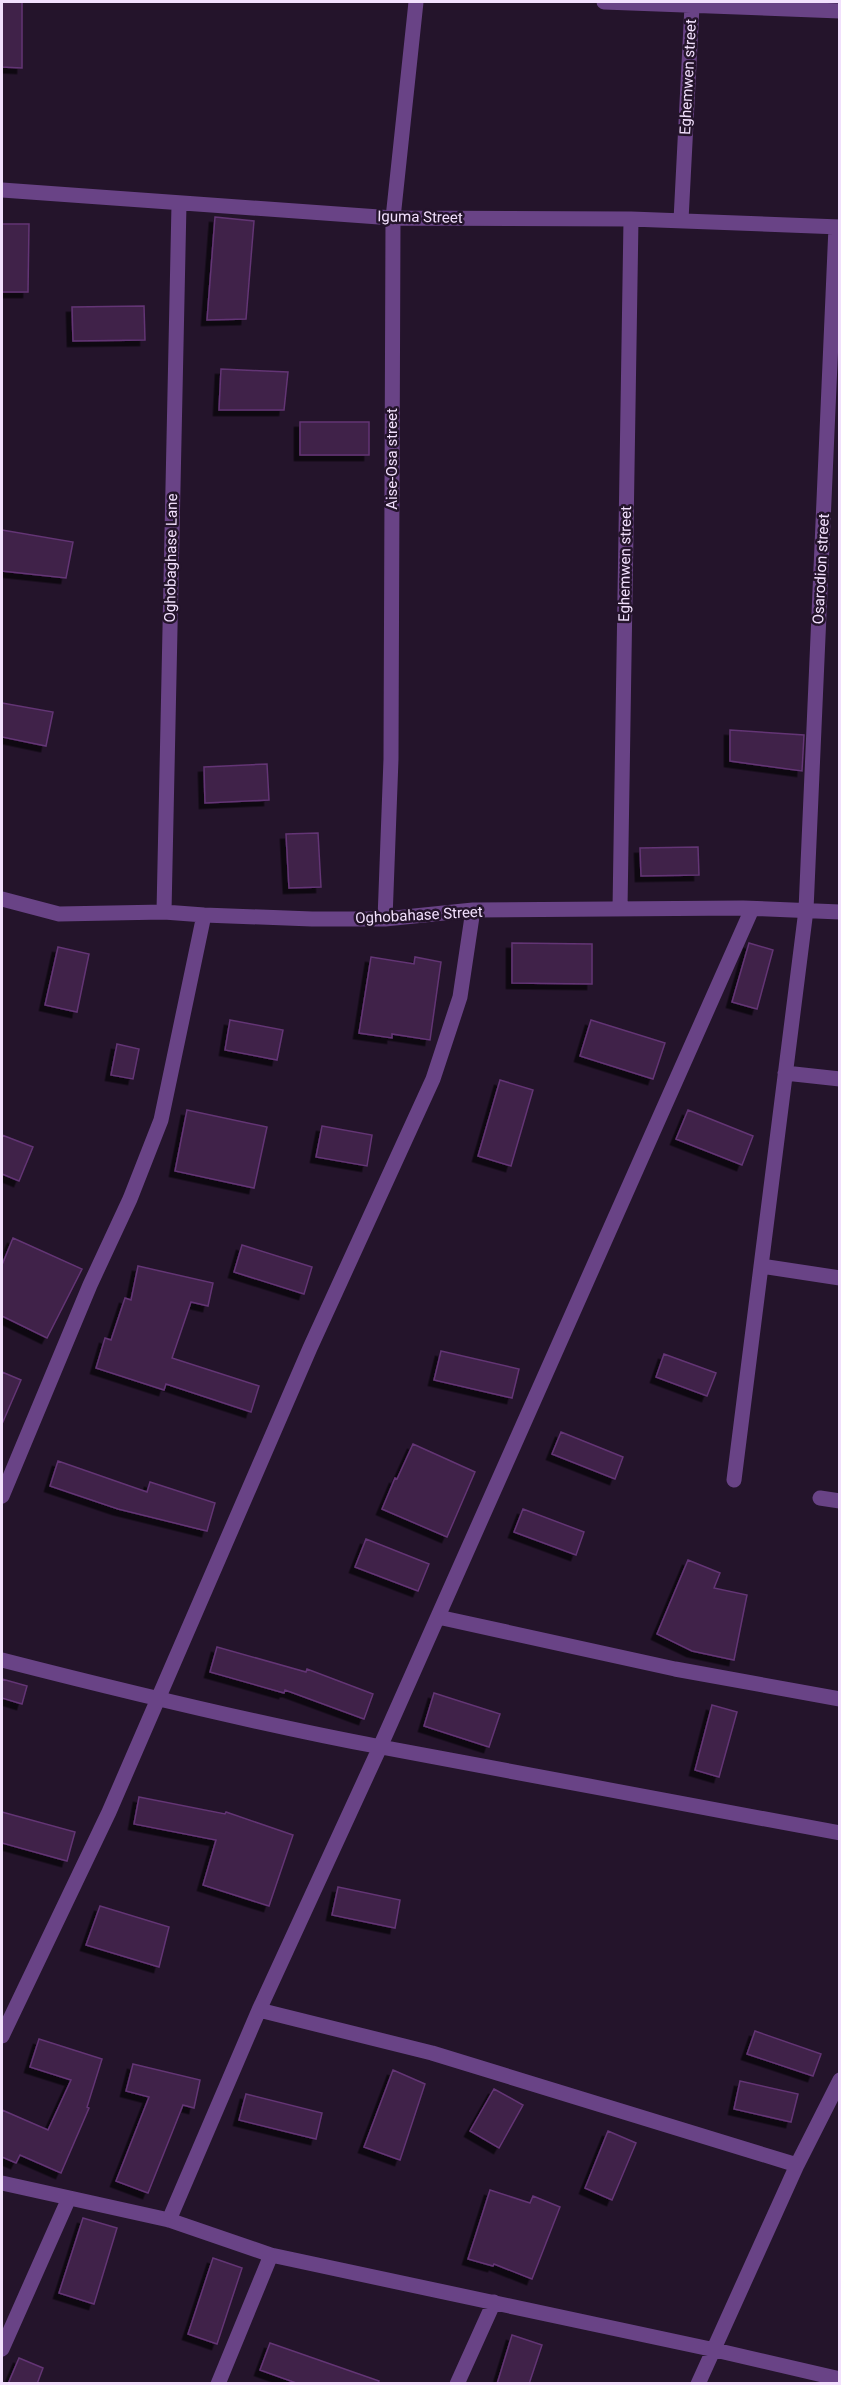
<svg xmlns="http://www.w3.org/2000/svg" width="841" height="2385" viewBox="0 0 841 2385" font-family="Roboto,sans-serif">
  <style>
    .building { fill: #3f214a; stroke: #633574; stroke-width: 1.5; filter: url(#shadow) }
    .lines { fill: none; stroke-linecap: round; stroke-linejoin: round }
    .minor { stroke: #694386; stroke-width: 15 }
    .labels { text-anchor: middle; stroke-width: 5; stroke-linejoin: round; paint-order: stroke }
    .street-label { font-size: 15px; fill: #f2e0fd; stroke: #24142b }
  </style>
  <defs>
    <filter id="shadow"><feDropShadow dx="-5.5" dy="5.5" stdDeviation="0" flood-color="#0009"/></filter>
  </defs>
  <rect width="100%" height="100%" fill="#24142b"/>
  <path class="building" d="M2,2H22V68L2,67Z
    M215,217L254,221L246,319L207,320Z
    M2,224H29L28,292H2Z
    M144,306L145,340L73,341L72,307Z
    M221,369L288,372L284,410H219Z
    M300,422H369V455H300Z
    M2,530L73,542L66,578L2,571Z
    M2,703L53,712L46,746L2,737Z
    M730,730L804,735L802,771L730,761Z
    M267,764L269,800L205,803L204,767Z
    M318,833L321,887L289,888L286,834Z
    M698,847L699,875L641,876L640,848Z
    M512,943L592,944V984L512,983Z
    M749,943L773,950L757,1009L732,1002Z
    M58,947L89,954L77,1012L45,1005Z
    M371,957L414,964L415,957L441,962L430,1040L392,1034V1038L359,1033Z
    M230,1020L283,1030L277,1060L225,1050Z
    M591,1020L665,1043L653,1079L580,1056Z
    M117,1044L139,1049L133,1079L111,1075Z
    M500,1080L533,1090L511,1166L478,1156Z
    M187,1110L267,1127L254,1188L175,1171Z
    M688,1110L753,1136L742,1165L676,1139Z
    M322,1126L372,1135L367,1166L316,1157Z
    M2,1135L33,1147L19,1181L2,1174Z
    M13,1238L82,1269L47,1338L2,1316V1265Z
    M242,1245L312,1267L304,1294L234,1272Z
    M138,1266L213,1283L208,1306L191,1302L172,1358L259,1386L251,1412L166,1384L164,1390L96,1368L105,1338L111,1340L125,1298L131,1300Z
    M441,1351L519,1369L512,1398L434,1380Z
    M664,1354L716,1373L707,1396L656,1377Z
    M2,1372L21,1380L2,1424Z
    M561,1432L623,1457L615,1479L552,1454Z
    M413,1444L475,1472L447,1537L382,1509L395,1478L397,1479Z
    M58,1461L147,1492L150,1482L215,1503L207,1531L118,1509L50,1486Z
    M523,1509L584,1532L576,1555L514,1532Z
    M366,1539L429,1564L418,1591L355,1567Z
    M688,1560L720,1573L714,1588L747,1595L734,1660L692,1651L657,1634Z
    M217,1647L306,1672L307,1669L373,1694L364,1719L285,1690L284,1693L210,1672Z
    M2,1679L27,1686L22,1704L2,1698Z
    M434,1693L500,1714L489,1747L424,1726Z
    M712,1705L737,1712L719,1777L695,1770Z
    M139,1797L225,1814L226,1812L293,1835L269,1906L203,1885L216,1840L134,1824Z
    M2,1812L75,1832L67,1861L2,1843Z
    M338,1887L400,1900L395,1928L332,1915Z
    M100,1906L169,1927L159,1967L86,1945Z
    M755,2031L821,2054L813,2076L747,2054Z
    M39,2039L102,2059L87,2107L89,2108L61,2173L20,2155L16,2163L2,2157V2110L48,2130L71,2080L30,2067Z
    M133,2064L200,2080L194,2108L183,2105L148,2193L116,2181L149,2097L126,2091Z
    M393,2070L425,2084L400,2160L364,2147Z
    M740,2081L798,2094L791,2122L734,2109Z
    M494,2089L523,2105L499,2148L470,2131Z
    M246,2094L322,2113L316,2139L239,2120Z
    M608,2131L636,2143L612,2200L585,2188Z
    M490,2190L530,2203L533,2196L560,2207L532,2279L494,2264L493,2266L468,2259Z
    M83,2218L117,2228L94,2304L59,2293Z
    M213,2258L242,2268L217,2344L188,2334Z
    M512,2335L542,2345L529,2384H497Z
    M270,2343L379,2381L378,2384H299L260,2370Z
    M19,2358L43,2368L37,2384H8Z"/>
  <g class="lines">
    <path class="minor" d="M604,2L840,11
      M2,190L393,218L631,219L840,227
      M681,220L692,6
      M2,899L59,914L164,912L204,915L312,919H385L473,910L743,908L840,912
      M620,909L631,219
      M164,912L179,204
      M385,919L391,759L393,218L416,2
      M785,1073L840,1079
      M761,1266L840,1278
      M734,1480L806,910L836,227
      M2,1496L90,1285L130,1199L161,1120L204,915
      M820,1498L840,1501
      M438,1617L675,1669L840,1699
      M2,1660C127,1692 253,1723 381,1747C534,1777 687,1803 840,1833
      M259,2010L432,2053L797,2165
      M2,2036L109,1812L310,1348L433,1079L460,997L473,910
      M2,2183L169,2220L271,2255L715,2350L840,2379
      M169,2220L259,2010L380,1747L752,909
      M2,2349L69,2198
      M218,2384L271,2255
      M457,2384L494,2302
      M698,2384L797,2165L840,2080"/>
  </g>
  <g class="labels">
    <g class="street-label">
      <text transform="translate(688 77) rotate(-87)" y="5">Eghemwen street</text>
      <text transform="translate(420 217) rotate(1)" y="5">Iguma Street</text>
      <text transform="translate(392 459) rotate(-90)" y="5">Aise-Osa street</text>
      <text transform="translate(171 558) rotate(-89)" y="5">Oghobaghase Lane</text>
      <text transform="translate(625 564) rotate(-89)" y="5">Eghemwen street</text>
      <text transform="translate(821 569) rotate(-87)" y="5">Osarodion street</text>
      <text transform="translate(419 915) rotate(-3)" y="5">Oghobahase Street</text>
    </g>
  </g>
  <rect width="841" height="2385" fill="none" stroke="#f2e0fd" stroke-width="6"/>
</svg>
